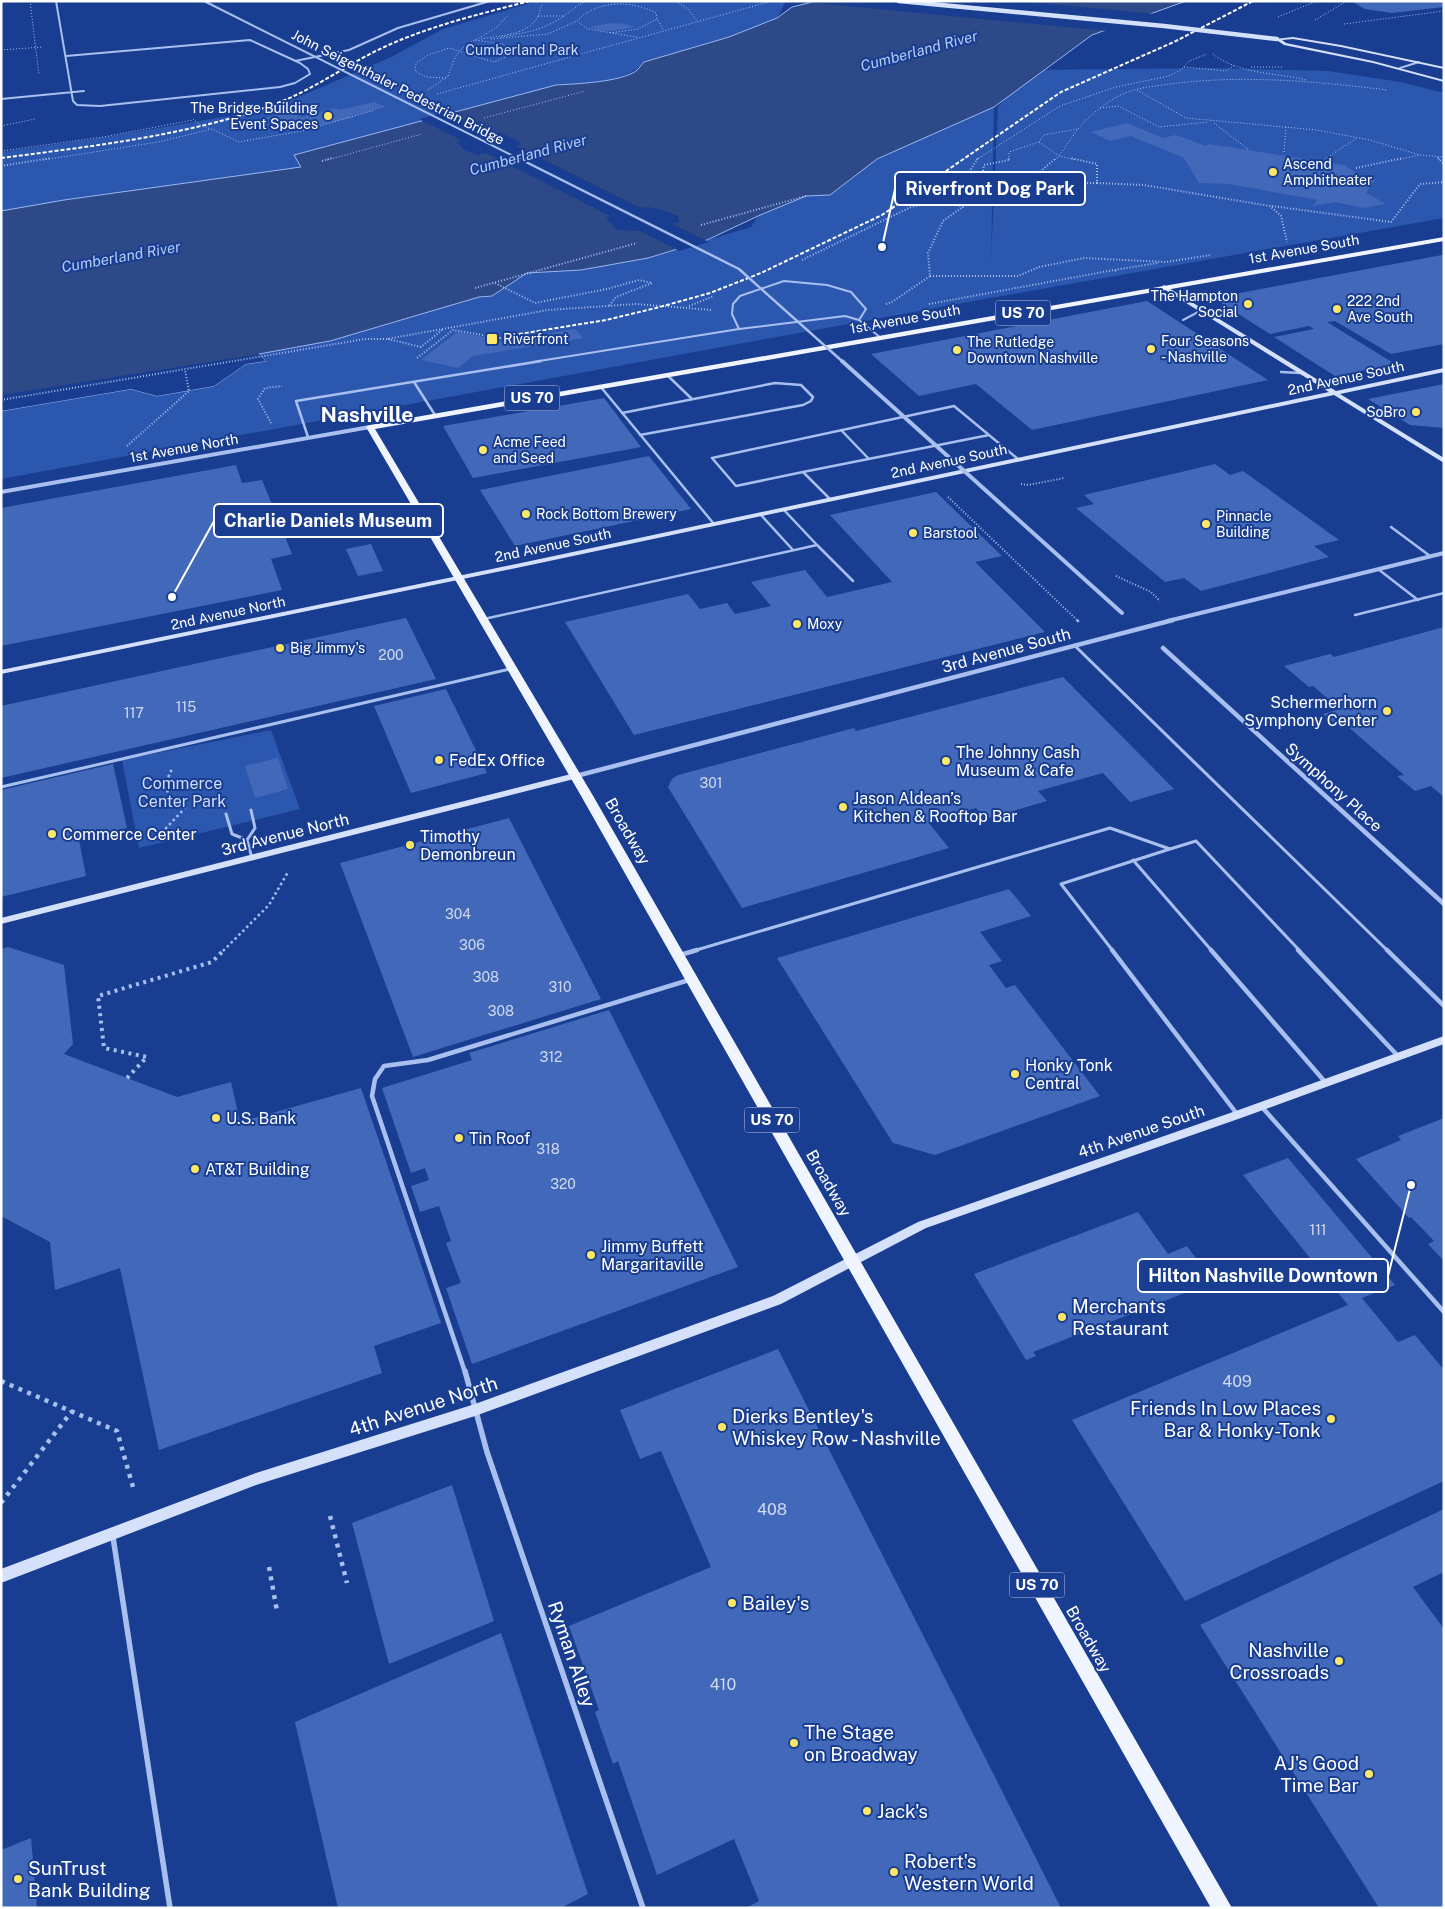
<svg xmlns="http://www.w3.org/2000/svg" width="1445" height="1909" viewBox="0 0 1445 1909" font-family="'Public Sans',sans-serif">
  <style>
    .green { fill: #2c57af }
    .water { fill: #2e4987; stroke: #9bb8f1 }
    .pier { fill: #193e91 }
    .building { fill: #4268b9 }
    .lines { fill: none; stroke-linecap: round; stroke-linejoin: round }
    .path-far4 { stroke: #a8bfef; stroke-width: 1; stroke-dasharray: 1 2; stroke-linecap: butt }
    .path-far3 { stroke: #a8bfef; stroke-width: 2; stroke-dasharray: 1 2; stroke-linecap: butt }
    .path-far2 { stroke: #a8bfef; stroke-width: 2.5; stroke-dasharray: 2.5 3; stroke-linecap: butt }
    .path-far1 { stroke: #a8bfef; stroke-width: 4; stroke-dasharray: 3 4.5; stroke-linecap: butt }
    .path { stroke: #a8bfef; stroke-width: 4.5; stroke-dasharray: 4 5.5; stroke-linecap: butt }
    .lane-far4 { stroke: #a8bfef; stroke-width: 2 }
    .lane-far3 { stroke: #a8bfef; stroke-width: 2.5 }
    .lane-far2 { stroke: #a8bfef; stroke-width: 3 }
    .lane-far1 { stroke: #a8bfef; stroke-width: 4.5 }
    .lane { stroke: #a8bfef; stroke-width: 5.5 }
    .street-far1 { stroke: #a8bfef; stroke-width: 4 }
    .street { stroke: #a8bfef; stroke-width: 4.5 }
    .secondary { fill: #d5e1fb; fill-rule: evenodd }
    .primary { fill: #f0f4ff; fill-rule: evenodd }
    .rail { stroke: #fff; stroke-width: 2; stroke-dasharray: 4 2; stroke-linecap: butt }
    .path-bridge { stroke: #a8bfef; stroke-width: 1; stroke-dasharray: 1 2; stroke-linecap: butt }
    .street-bridge-far2 { stroke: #a8bfef; stroke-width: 2 }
    .street-bridge-far1 { stroke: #a8bfef; stroke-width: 2.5 }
    .street-bridge { stroke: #a8bfef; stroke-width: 4 }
    .secondary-bridge { stroke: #d5e1fb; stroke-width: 4.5 }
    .poi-dot { fill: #ffe766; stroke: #193e91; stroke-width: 2 }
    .labels { text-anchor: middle; stroke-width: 4; stroke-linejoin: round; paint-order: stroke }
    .far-park-label { font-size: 14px; fill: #ceddfb; stroke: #193e91 }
    .far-street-label { font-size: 14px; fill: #fff; stroke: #193e91 }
    .far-poi-label { font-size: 14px; fill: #fff; stroke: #193e91; text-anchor: start }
    .number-label { font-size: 14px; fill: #d0d9ee }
    .far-water-label { font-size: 15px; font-style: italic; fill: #b4caf6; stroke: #193e91 }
    .shield { fill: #193e91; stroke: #bac5de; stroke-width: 1 }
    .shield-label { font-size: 15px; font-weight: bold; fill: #fff }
    .street-label { font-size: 16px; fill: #fff; stroke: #193e91 }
    .poi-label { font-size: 16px; fill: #fff; stroke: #193e91; text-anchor: start }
    .park-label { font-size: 16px; fill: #ceddfb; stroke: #193e91 }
    .near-number-label { font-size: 16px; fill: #d0d9ee }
    .near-poi-label { font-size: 19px; fill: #fff; stroke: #193e91; text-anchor: start }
    .near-street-label { font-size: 19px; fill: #fff; stroke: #193e91 }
    .far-town-label { font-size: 21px; font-weight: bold; fill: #fff; stroke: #193e91 }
    .leader { fill: none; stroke: #fff; stroke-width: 2 }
    .callout-dot { fill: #fff; stroke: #193e91; stroke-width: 2 }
    .callout { fill: #193e91; stroke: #fff; stroke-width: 2 }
    .callout-label { font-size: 18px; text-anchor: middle; font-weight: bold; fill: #fff }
  </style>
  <rect width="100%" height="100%" fill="#193e91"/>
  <path class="green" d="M538,1H786L777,18L729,37L644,62C624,85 585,83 556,85L302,167L1,217V152L87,140L271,109L391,57L443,29Z
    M1212,68L1328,71L1401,82L1444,93V218L990,298L1,479V411L131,389L157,396L214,386L246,364L265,361L259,354L330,341L479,297L492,296L527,273L581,270L648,258L751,227L758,216L909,144L994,107L991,259L998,107L1030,70Z
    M271,730L300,809L139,848L122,760Z"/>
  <path class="water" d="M817,1H1186L1092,35L994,107L877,159L830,195L806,196L758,216L707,240L648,258L581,270L527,273L492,296L479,297L330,341L259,354L266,361L246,364L214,386L157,396L131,389L1,411V211L64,200L301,167L294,155L556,85C575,84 621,82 636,71C639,69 641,65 644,62L729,37L777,18L792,7Z"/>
  <path class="pier" d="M811,1H1018L1156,14L1108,31L805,2Z
    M446,112L491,134L498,132L517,140L521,144L516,146L641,208L648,207L663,210L678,216L679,222L672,224L709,242L679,251L640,231L617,230L606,218L610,216L486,153L478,155L464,150L457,142L461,140L419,119Z
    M259,354L266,361L246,364L214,386L157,396L131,389L1,411V395Z"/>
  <path class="building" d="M1351,1H1444V7L1392,13L1365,9Z
    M611,23L626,24L635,27L613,31L598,30L589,27Z
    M374,102L386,107L351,116L355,117L294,131L264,118L290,112L302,117L335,108L340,110Z
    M1127,123L1163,138L1176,135L1206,146L1209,144L1344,165L1364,178L1375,180L1366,193L1386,204L1363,208L1335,202L1313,206L1317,200L1229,184L1199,183L1184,158L1131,136L1110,141L1091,132Z
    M1442,255L1444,256V344L1391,354L1335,321L1327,322L1395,364L1335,376L1274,337L1314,329L1309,326L1270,334L1213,298Z
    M1147,301L1268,380L1032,430L976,384L919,396L871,354Z
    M575,329L583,338L473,356L458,368L421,360L457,332L496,339L491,343Z
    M1444,384V428L1410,425L1368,399Z
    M604,398L641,447L473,478L443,426Z
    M649,456L691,509L515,546L480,490Z
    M1215,464L1230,475L1243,471L1339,540L1314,546L1329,557L1201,591L1184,578L1165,582L1076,508L1094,504L1084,495Z
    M236,465L242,483L262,480L292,554L271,559L282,590L1,646V508Z
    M936,492L1002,556L975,562L1045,632L634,735L565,622L688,594L700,609L727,603L735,614L771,606L751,582L805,570L827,597L892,582L830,515Z
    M371,544L383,571L358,576L346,549Z
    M406,618L436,679L1,778V706Z
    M1444,627V797L1431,786L1415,791L1397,776L1404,775L1347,726L1340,728L1323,714L1340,709L1313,686L1309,687L1284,666L1330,654L1334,657Z
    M1063,677L1174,789L1130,802L1103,773L1038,791L1047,801L985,819L976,808L928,822L949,848L742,908L668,787L672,779L678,775L854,728L856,731Z
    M446,689L487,773L411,793L374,706Z
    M278,758L288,789L255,798L245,766Z
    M113,764L127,828L79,840L86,876L1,897V790Z
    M509,818L601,999L413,1057L340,863Z
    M1009,889L1031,916L980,932L1002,961L989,965L1006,988L1015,985L1100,1096L935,1155L893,1143L777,958Z
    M8,947L64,965L73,1044L64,1054L177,1097L231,1082L240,1122L361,1088L441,1323L374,1346L382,1373L159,1450L120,1268L55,1290L50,1242L1,1216V949Z
    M609,1010L738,1267L472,1364L446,1288L461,1283L446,1243L451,1241L439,1206L420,1212L411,1186L429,1180L425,1168L411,1173L382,1088L472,1060L469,1053Z
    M1444,1118V1261L1428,1244L1434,1241L1411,1217L1409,1218L1356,1159L1401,1140L1398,1136Z
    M1288,1158L1395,1285L1362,1298L1398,1342L1415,1335L1444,1370V1481L1185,1601L1072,1420L1348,1305L1243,1175Z
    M1138,1212L1168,1254L1187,1246L1213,1282L1033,1352L1036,1356L1026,1360L974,1274Z
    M778,1349L998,1783L1061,1908H746L759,1901L734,1839L657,1875L618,1761L613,1764L595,1712L599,1710L569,1626L711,1567L661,1451L640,1459L620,1410Z
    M452,1485L494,1621L389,1664L352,1523Z
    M1444,1509V1572L1413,1587L1444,1629V1908H1379L1200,1625Z
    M501,1633L588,1894L561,1908H338L295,1722Z
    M31,1838L37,1908H1V1850Z"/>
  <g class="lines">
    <path class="path-far4" d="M30,1L39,75
      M676,1L688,9L698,22
      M1,2L12,1
      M538,16H563
      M1278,17L1317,1
      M1315,20L1347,1
      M1344,24L1444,11
      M610,33L638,29L657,19
      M501,37C519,34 538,31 554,22C566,16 574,6 587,1
      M637,37L588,29L577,21C596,0 632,0 656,13L657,19L664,31
      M481,39C499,35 526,36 537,18C540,14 540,8 543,3
      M491,39L548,34L577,21
      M476,40L497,27L508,15
      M1,50L43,47
      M1213,54C1238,74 1277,73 1307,80
      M1184,67L1226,71L1235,65
      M1251,67H1282
      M446,78L426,77L415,71L416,63L428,55L449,48L494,62L508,56V50L503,44L475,40
      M428,90L448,76
      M1137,90L1186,118L1317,130L1370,140L1420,155L1444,157
      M437,94L772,1
      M1100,108L1118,106L1159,127L1208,122
      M484,118L585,91
      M193,119L200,125L211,129
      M1214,123L1249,150
      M1,126L35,119
      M1039,142L1059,156L1076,160
      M1,151L103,137L193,120
      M1284,152L1286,127
      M1437,157L1440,160
      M1325,159L1357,138
      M43,160L158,142L212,129L239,142L302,131L375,110
      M327,160L422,134
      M976,160L1060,106L1116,87L1169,76L1181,70L1189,61L1207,54
      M1009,160V152L1039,142L1044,135L1077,129
      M1055,160C1064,151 1070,139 1078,129C1088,117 1101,106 1115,98C1130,89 1147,87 1163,85C1238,74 1313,81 1387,90
      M1397,160L1419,155"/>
    <path class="path-far3" d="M1438,158L1444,164
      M322,161L332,158
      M1,166L51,158
      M1356,168L1403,158
      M1097,183L1144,185L1270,206L1281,216L1287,242
      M1027,184L1097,183V164L1070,158
      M947,194L946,186L966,177L978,158
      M947,201C949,184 968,181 982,176L984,165L1009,160V158
      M1272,206L1391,222L1420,184L1444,182
      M701,225L806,196
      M802,260L911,207L936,201H947L963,207
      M1116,271L1114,270L1158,263
      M930,276H1018L1039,267L1084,258L1166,262L1211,255
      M495,283L535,303L607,289L639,280L652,283L616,297L609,306
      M475,288L637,243
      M886,304L892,302L930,276L928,253L943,221L977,197L1026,184L1056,158
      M929,304L1114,270
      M689,306L714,296
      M388,339L421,347L442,330
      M417,358L453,330L500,338L489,347
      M1,400L365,339H387L548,310L636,304L712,310
      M271,423L258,399L265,388L282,386
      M127,446L189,391L185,370
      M1021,484L1028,485L1064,478
      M948,497L1078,621
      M1116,576L1151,592L1160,601"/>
    <path class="path-far2" d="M1077,620L1079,622
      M154,841L186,807L170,799L165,784L172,769
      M223,951L269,905L288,872"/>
    <path class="path-far1" d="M127,1078L147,1057L104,1048L98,996L212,962L224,950"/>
    <path class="path" d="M1,1381L117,1431L133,1487
      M1,1503L72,1411
      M330,1516L347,1583
      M269,1567L277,1611"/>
    <path class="lane-far4" d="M56,1L73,101L77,105L100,106L280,87L295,83L310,74L308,69L300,63L250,40L66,56
      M295,61L349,50L398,28L490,1
      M1400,68L1419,62
      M1,99L84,91
      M1183,320L1202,310
      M739,329L732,314L733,304L740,296L784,281L827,285L851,292L866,309L859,320
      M533,362L739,329L845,316L859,320L881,338"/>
    <path class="lane-far3" d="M1281,372L1301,373
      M667,375L692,399
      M414,382L435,415
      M600,386L714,524
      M622,413L775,383L801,385L813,397L811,401L803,405L640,435
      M841,430L868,458
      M308,437L296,401L541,361
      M803,472L989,435
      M830,499L803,472L736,486L712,458L954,406L1018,459
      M783,509L817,545
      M760,514L793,550
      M1391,527L1430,556
      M1378,569L1418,600
      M1355,615L1444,593
      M484,619L817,545L853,581"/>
    <path class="lane-far2" d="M1074,645L1388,951
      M1,787L510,669
      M251,810L255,828L247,840L252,858
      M226,814L232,834L247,840
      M1170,849L1196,841L1300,951
      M1133,860L1212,951
      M693,951L1110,828L1170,849L1061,884L1113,951"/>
    <path class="lane-far1" d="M1112,950L1237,1114
      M1211,950L1326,1083
      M1298,950L1398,1056
      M1387,950L1444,1006
      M680,955L697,950
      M1261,1106L1444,1312
      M465,1372L372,1096L375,1079L384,1066L428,1060L689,980"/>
    <path class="lane" d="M465,1371L487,1452L643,1908
      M113,1537L170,1908"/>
    <path class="street-far1" d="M1,492L370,427
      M1168,621L1444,553"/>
    <path class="street" d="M1163,648L1444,904
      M576,776L1173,620"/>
    <path class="secondary" d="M1293,37L1341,45L1444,67V69L1341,47L1293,39L1282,40L1286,43L1373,61L1444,80V82L1373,63L1284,45L1275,39Z
      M1164,285L1336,391L1444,368V372L1340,394L1444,458V463L1334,395L521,567L1,674V670L521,563L1329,392L1162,288L1161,287Z
      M575,773L578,774L579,776L578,778L1,924V918Z
      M1444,1036V1044L1241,1118L926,1228L781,1304L475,1416L256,1485L1,1583V1569L256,1473L475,1404L773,1296L918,1222L1233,1112Z"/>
    <path class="primary" d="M1444,237V241L375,429L592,794L1232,1908H1211L580,794L366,427L370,425Z"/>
    <path class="rail" d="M1,158C93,146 187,136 275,104C313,90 346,65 382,48C429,26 480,14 530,1
      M507,336L606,320L656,308L710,293L761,273L882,215L1061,92L1176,41L1253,1"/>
    <path class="path-bridge" d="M448,76C455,57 456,50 475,40"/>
    <path class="street-bridge-far2" d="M204,1L521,160"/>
    <path class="street-bridge-far1" d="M518,158L739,269L843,362"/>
    <path class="street-bridge" d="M842,361L1122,613"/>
    <path class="secondary-bridge" d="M899,1L1164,26L1277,39"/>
  </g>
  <g class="poi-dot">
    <circle cx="328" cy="116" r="5"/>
    <circle cx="1273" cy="172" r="5"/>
    <circle cx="1248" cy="304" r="5"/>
    <circle cx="1337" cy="309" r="5"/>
    <rect x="486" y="333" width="12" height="12" rx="2.5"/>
    <circle cx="1151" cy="349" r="5"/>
    <circle cx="957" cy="350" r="5"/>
    <circle cx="1416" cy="412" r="5"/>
    <circle cx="483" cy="450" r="5"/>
    <circle cx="526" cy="514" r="5"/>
    <circle cx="1206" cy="524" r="5"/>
    <circle cx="913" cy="533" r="5"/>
    <circle cx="797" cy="624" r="5"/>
    <circle cx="280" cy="648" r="5"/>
    <circle cx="1387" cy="711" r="5"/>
    <circle cx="439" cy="760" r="5"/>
    <circle cx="946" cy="761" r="5"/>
    <circle cx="843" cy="807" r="5"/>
    <circle cx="52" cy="834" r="5"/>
    <circle cx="410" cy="845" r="5"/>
    <circle cx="1015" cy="1074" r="5"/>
    <circle cx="216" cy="1118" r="5"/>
    <circle cx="459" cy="1138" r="5"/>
    <circle cx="195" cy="1169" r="5"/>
    <circle cx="591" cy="1255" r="5"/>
    <circle cx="1062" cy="1317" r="5"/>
    <circle cx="1331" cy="1419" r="5"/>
    <circle cx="722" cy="1427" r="5"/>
    <circle cx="732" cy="1603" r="5"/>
    <circle cx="1339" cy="1661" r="5"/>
    <circle cx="794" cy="1743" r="5"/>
    <circle cx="1369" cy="1774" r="5"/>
    <circle cx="867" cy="1811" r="5"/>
    <circle cx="894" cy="1872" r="5"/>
    <circle cx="18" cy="1879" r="5"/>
  </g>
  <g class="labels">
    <g class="far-park-label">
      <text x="522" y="55">Cumberland Park</text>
    </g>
    <g class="far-street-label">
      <text transform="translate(398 87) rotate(27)" y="5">John Seigenthaler Pedestrian Bridge</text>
      <text transform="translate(1304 249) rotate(-10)" y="5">1st Avenue South</text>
      <text transform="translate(905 319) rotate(-10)" y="5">1st Avenue South</text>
      <text transform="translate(1346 378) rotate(-12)" y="5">2nd Avenue South</text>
      <text transform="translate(184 448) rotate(-10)" y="5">1st Avenue North</text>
      <text transform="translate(949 461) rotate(-12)" y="5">2nd Avenue South</text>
      <text transform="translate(553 545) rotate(-12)" y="5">2nd Avenue South</text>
      <text transform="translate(228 613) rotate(-12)" y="5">2nd Avenue North</text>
    </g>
    <g class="far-poi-label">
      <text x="318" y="113" text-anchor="end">The Bridge Building<tspan x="318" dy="16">Event Spaces</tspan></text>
      <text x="1283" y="169">Ascend<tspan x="1283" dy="16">Amphitheater</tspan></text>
      <text x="1238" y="301" text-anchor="end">The Hampton<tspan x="1238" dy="16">Social</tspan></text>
      <text x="1347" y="306">222 2nd<tspan x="1347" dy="16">Ave South</tspan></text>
      <text x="503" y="344">Riverfront</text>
      <text x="1161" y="346">Four Seasons<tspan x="1161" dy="16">- Nashville</tspan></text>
      <text x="967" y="347">The Rutledge<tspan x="967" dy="16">Downtown Nashville</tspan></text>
      <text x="1406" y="417" text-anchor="end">SoBro</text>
      <text x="493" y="447">Acme Feed<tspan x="493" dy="16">and Seed</tspan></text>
      <text x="536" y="519">Rock Bottom Brewery</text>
      <text x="1216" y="521">Pinnacle<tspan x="1216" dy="16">Building</tspan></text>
      <text x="923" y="538">Barstool</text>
      <text x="807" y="629">Moxy</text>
      <text x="290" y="653">Big Jimmy's</text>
    </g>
    <g class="number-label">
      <text x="391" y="660">200</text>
      <text x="186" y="712">115</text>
      <text x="134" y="718">117</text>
      <text x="711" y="788">301</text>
      <text x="458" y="919">304</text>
      <text x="472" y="950">306</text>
      <text x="486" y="982">308</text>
      <text x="560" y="992">310</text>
      <text x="501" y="1016">308</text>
      <text x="551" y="1062">312</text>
      <text x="548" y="1154">318</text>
      <text x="563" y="1189">320</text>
      <text x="1318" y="1235">111</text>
    </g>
    <g class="far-water-label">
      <text transform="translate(919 51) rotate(-15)" y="5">Cumberland River</text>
      <text transform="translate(528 155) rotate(-15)" y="5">Cumberland River</text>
      <text transform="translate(121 257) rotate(-10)" y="5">Cumberland River</text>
    </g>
    <g class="shield">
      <rect x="995.5" y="300.5" width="55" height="25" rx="4"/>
      <rect x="504.5" y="385.5" width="55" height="25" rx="4"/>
      <rect x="744.5" y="1107.5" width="55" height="25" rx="4"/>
      <rect x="1009.5" y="1572.5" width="55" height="25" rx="4"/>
    </g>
    <g class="shield-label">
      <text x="1023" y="318">US 70</text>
      <text x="532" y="403">US 70</text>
      <text x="772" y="1125">US 70</text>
      <text x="1037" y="1590">US 70</text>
    </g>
    <g class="street-label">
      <text transform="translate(1006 650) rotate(-15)" y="6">3rd Avenue South</text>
      <text transform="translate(1334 787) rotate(42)" y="6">Symphony Place</text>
      <text transform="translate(628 831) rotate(60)" y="6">Broadway</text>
      <text transform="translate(285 834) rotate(-14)" y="6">3rd Avenue North</text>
      <text transform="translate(1141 1131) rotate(-19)" y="6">4th Avenue South</text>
      <text transform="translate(829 1183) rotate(60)" y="6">Broadway</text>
      <text transform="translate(1089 1639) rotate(60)" y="6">Broadway</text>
    </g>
    <g class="poi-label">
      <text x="1377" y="708" text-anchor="end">Schermerhorn<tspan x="1377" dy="18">Symphony Center</tspan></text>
      <text x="956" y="758">The Johnny Cash<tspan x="956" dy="18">Museum &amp; Cafe</tspan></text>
      <text x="449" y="766">FedEx Office</text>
      <text x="853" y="804">Jason Aldean’s<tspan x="853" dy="18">Kitchen &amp; Rooftop Bar</tspan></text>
      <text x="62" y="840">Commerce Center</text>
      <text x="420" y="842">Timothy<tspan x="420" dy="18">Demonbreun</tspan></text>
      <text x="1025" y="1071">Honky Tonk<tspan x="1025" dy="18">Central</tspan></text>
      <text x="226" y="1124">U.S. Bank</text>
      <text x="469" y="1144">Tin Roof</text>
      <text x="205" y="1175">AT&amp;T Building</text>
      <text x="601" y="1252">Jimmy Buffett<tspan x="601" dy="18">Margaritaville</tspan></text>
    </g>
    <g class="park-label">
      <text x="182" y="789">Commerce<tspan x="182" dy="18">Center Park</tspan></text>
    </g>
    <g class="near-number-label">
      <text x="1237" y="1387">409</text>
      <text x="772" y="1515">408</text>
      <text x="723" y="1690">410</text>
    </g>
    <g class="near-poi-label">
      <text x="1072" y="1313">Merchants<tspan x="1072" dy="22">Restaurant</tspan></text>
      <text x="1321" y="1415" text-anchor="end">Friends In Low Places<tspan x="1321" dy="22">Bar &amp; Honky-Tonk</tspan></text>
      <text x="732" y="1423">Dierks Bentley's<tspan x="732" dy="22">Whiskey Row - Nashville</tspan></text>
      <text x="742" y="1610">Bailey's</text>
      <text x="1329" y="1657" text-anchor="end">Nashville<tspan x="1329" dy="22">Crossroads</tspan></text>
      <text x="804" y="1739">The Stage<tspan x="804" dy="22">on Broadway</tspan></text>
      <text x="1359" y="1770" text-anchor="end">AJ's Good<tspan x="1359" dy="22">Time Bar</tspan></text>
      <text x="877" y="1818">Jack's</text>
      <text x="904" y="1868">Robert's<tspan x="904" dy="22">Western World</tspan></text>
      <text x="28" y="1875">SunTrust<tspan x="28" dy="22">Bank Building</tspan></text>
    </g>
    <g class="near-street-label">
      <text transform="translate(423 1406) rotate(-18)" y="7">4th Avenue North</text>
      <text transform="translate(572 1654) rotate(71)" y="7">Ryman Alley</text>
    </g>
    <g class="far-town-label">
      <text x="367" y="422">Nashville</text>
    </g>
  </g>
  <path class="leader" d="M882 247L895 189M172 597L214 521M1411 1185L1388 1276"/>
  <g class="callout-dot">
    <circle cx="882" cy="247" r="5"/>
    <circle cx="172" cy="597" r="5"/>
    <circle cx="1411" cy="1185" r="5"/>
  </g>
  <g class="callout">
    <rect x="895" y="172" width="190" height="33" rx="5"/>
    <rect x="214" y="504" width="229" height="33" rx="5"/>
    <rect x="1138" y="1259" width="250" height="33" rx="5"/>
  </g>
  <g class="callout-label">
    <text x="990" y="195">Riverfront Dog Park</text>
    <text x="328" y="527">Charlie Daniels Museum</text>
    <text x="1263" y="1282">Hilton Nashville Downtown</text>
  </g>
  <rect width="1445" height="1909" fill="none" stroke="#ffffff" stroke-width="5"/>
</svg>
